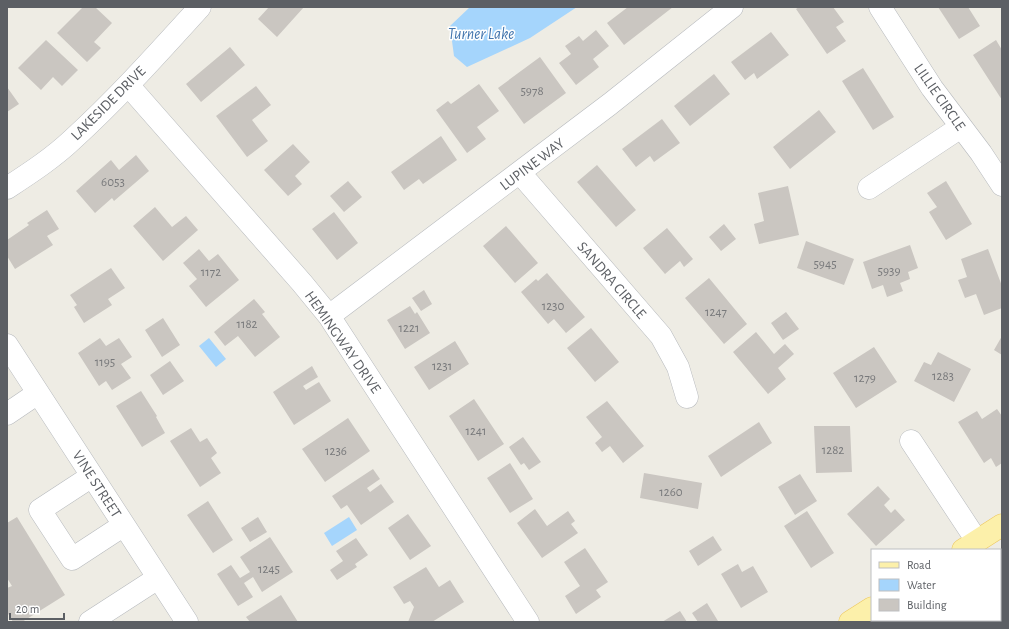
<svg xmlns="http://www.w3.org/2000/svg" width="1009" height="629" viewBox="0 0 1009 629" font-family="'Alegreya Sans',sans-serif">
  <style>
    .water { fill: #a5d5fc }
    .building { fill: #cac6c1 }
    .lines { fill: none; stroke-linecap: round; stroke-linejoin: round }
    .minor-casing { stroke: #b6b9bd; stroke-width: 23 }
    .major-casing { stroke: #edc75e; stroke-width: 23 }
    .minor { stroke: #fff; stroke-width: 22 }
    .major { stroke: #fcf0aa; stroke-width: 22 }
    .labels { text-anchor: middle; stroke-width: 3; stroke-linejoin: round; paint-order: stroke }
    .number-label { font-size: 13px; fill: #78797b }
    .street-label { font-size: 15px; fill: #5c5f64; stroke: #fff }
    .water-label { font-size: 16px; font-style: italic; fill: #4275ae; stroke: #fff }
  </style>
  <rect width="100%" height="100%" fill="#eeece4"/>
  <path class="water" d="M470,7H577L530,38L467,67L454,56L450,26Z
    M209,338L226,359L216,367L199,346Z
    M349,517L357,530L332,546L324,533Z"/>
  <path class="building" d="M83,7H95L112,23L94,42L101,48L87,62L57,33Z
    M269,7H304L277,37L258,19Z
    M628,7H673L624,45L607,23Z
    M799,7H833L844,22L836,27L846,41L827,54L796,9Z
    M938,7H968L980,26L959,39Z
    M596,30L609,46L593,59L599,67L576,85L559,63L571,54L565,46L579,36L583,41Z
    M771,32L789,55L757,79L754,73L745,80L731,62Z
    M46,40L78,70L62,86L53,77L41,90L18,68Z
    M996,40L1002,50V100L973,55Z
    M230,47L245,65L201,102L186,84Z
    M540,57L566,93L524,124L498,88Z
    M863,68L894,117L873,130L842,81Z
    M714,74L730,94L690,126L674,106Z
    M479,84L499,111L477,127L486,139L467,153L436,110L448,101L451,104Z
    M256,86L271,105L252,120L268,141L247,157L216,116Z
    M7,87L19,104L7,112Z
    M819,110L836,132L790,169L773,147Z
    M662,119L680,143L654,162L650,156L636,167L622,149Z
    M441,136L457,160L423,184L419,179L404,190L391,172Z
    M293,144L310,162L295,176L302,184L288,196L264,170Z
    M136,155L149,171L114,201L112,198L95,213L76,191L111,160L119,170Z
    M597,165L636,210L616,227L577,182Z
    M348,181L362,197L344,212L330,196Z
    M946,181L972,224L946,240L929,212L937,207L927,193Z
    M788,186L799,235L759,244L754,224L764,221L758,193Z
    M155,207L172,227L186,216L198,230L163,261L133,226Z
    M47,210L59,229L47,236L53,245L15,269L7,256V240L29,225L27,223Z
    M334,212L358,243L337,260L312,229Z
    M724,224L736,239L721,251L709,237Z
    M506,226L538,263L515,283L483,246Z
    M667,228L693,259L684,267L680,261L665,274L643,248Z
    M806,241L854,259L844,285L797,268Z
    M910,245L918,268L908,272L910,279L900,283L903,291L887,297L883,285L872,289L863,262Z
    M199,249L209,261L218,254L239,280L206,307L189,286L197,279L183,263Z
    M988,249L1002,286V308L984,315L976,294L965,298L958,280L967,277L961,259Z
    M111,268L125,288L108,299L112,305L84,323L74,307L77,305L70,295Z
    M547,273L585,317L566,333L554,319L548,324L521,292L536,279L538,281Z
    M709,278L747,324L724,344L685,298Z
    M424,290L432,304L421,311L412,298Z
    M254,299L265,312L262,314L280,337L255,357L238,336L225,346L214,332Z
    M410,306L415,314L417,312L430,333L405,349L387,320Z
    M786,312L799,329L783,340L771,323Z
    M163,318L180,345L162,357L145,330Z
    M591,328L619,362L595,382L567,348Z
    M756,332L774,354L785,344L794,354L778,368L786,379L768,394L733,352Z
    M1002,336V355L994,350Z
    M100,338L106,346L119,338L132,357L121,364L131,378L112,390L106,381L99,386L78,353Z
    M455,341L469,364L429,390L414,367Z
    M874,347L897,382L856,408L833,373Z
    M938,352L971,369L954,402L914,381L924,362L931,365Z
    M170,361L184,381L163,395L150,375Z
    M312,366L318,377L303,386L306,390L319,382L331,401L294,425L273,392Z
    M141,391L157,416L156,417L165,433L142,447L116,406Z
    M474,399L504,444L478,461L449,416Z
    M607,401L644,446L623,463L610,446L602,452L595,443L602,437L586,417Z
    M997,409L1002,416V463L996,467L991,458L984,463L958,422L977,411L982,419Z
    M348,418L370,451L325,482L302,449Z
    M759,422L772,443L721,477L708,456Z
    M814,426H850L852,472L816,473Z
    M191,428L200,442L207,438L217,453L211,458L221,473L200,487L170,441Z
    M523,437L541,462L529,470L524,463L521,465L509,447Z
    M510,463L533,499L510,513L487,478Z
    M373,469L380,479L367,488L370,492L381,484L394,502L361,525L347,505L341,509L332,496Z
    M644,473L702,483L698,509L640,498Z
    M800,474L817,501L795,515L778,487Z
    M878,486L890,499L884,505L891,513L895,509L905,520L876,546L847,514Z
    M208,501L233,540L213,553L187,515Z
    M535,509L547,526L568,511L575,521L571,524L578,533L542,558L517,523Z
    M807,511L834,553L811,568L784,526Z
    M408,514L431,546L410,560L388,528Z
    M17,517L65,595L22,622H13L7,612V588L12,586L7,578V523Z
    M258,517L267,532L250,542L241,528Z
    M713,536L722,550L698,566L689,551Z
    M270,537L293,572L262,592L253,577L244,583L253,597L238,606L217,574L231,565L240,578L250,572L240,557Z
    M356,538L368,555L355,564L357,567L337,580L330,570L343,561L336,551Z
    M585,548L608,582L596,590L601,597L576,614L565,596L580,586L564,562Z
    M738,564L742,572L753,566L768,592L741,608L721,574Z
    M426,567L439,587L450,580L464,602L432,622H408L414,607L410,601L404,604L393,587Z
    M281,595L298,622H250L246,617Z
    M707,603L718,621L716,622H698L692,613Z
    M680,611L687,622H662Z"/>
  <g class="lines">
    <g class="minor-casing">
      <path id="minor" d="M880,7L932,88L981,153L1002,185
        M128,85L302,283L329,316L528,622
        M520,173L661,336L678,367L687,397
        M7,188C30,173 53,158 73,139C118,98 159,52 200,7
        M869,188L961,127
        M329,316L610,104L732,7
        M7,345L187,622
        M7,414L38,393
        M911,441L977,541
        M92,476L40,510L72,559L124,525
        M90,622L158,578"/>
    </g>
    <g class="major-casing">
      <path id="major" d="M963,550L1002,525
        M850,622L872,608"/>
    </g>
    <use href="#minor" class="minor"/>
    <use href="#major" class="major"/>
  </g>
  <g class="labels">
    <g class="number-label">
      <text x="532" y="95">5978</text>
      <text x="113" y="186">6053</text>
      <text x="825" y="268">5945</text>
      <text x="889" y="275">5939</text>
      <text x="211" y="276">1172</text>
      <text x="553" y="310">1230</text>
      <text x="716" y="316">1247</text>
      <text x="247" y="328">1182</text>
      <text x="409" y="332">1221</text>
      <text x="105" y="366">1195</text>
      <text x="442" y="370">1231</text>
      <text x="943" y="380">1283</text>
      <text x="865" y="382">1279</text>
      <text x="476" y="435">1241</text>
      <text x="833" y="454">1282</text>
      <text x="336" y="455">1236</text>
      <text x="671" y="496">1260</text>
      <text x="269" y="573">1245</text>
    </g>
    <g class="street-label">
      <text transform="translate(940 97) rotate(55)" y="5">LILLIE CIRCLE</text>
      <text transform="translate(108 103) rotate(-45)" y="5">LAKESIDE DRIVE</text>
      <text transform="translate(532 164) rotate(-37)" y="5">LUPINE WAY</text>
      <text transform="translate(612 280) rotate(49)" y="5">SANDRA CIRCLE</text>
      <text transform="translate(343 342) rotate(55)" y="5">HEMINGWAY DRIVE</text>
      <text transform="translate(97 484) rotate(57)" y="5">VINE STREET</text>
    </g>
    <g class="water-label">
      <text x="481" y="39">Turner Lake</text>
    </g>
  </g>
  <rect width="1009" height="629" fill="none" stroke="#5c5f64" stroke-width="16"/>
  <rect x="871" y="549" width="130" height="72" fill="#ffffff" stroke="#bebfc1"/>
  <rect x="879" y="562" width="20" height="6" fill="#fcf0aa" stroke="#bebfc1"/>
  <text x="907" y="569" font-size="12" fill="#5c5f64">Road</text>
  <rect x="879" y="579" width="20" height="12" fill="#a5d5fc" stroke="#bebfc1"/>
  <text x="907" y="589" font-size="12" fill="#5c5f64">Water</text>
  <rect x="879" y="599" width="20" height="12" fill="#cac6c1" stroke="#bebfc1"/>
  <text x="907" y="609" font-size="12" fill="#5c5f64">Building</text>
  <path d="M10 613v6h54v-6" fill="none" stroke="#5c5f64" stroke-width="2"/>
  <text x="16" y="613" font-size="12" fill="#5c5f64" stroke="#ffffff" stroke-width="3" paint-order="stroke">20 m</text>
</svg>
